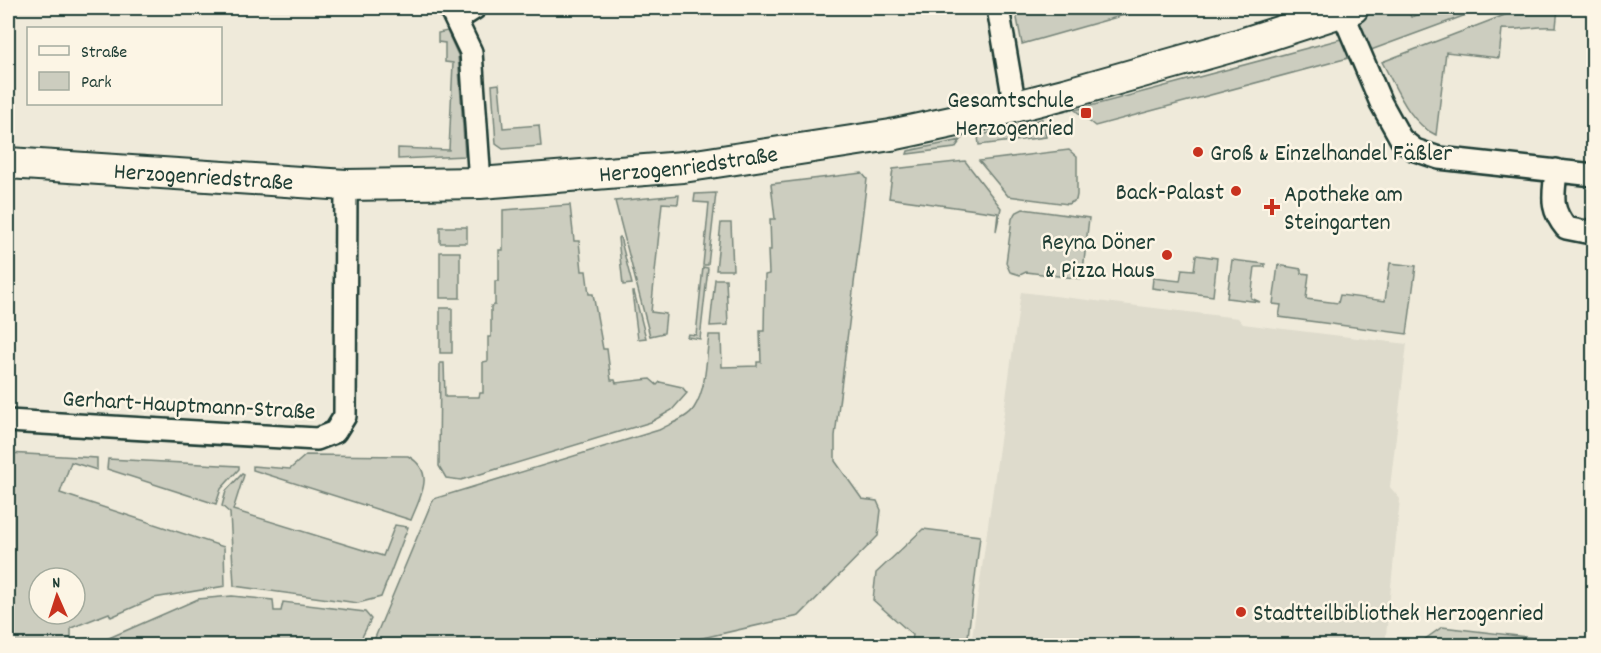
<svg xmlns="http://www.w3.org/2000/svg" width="1601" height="653" viewBox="0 0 1601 653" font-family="Dekko,sans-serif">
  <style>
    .built { fill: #dedbcc }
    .green { fill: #cccdbf; stroke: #76857a; stroke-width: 1.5; fill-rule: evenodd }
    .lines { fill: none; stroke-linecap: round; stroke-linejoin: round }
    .street-casing { stroke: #1f3d34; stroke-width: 26 }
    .secondary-casing { stroke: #1f3d34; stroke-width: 34 }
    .street { stroke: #fcf5e5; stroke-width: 21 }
    .secondary { stroke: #fcf5e5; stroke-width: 30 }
    .poi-dot { fill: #c8321e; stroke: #fcf5e5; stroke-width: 2 }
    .labels { text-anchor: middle; stroke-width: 5; stroke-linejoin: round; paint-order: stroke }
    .poi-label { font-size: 24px; fill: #1f3d34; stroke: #fcf5e5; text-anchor: end }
    .street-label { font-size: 24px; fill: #1f3d34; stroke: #fcf5e5 }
  </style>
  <rect width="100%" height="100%" fill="#efeada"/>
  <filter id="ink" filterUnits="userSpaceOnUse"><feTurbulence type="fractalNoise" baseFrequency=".0167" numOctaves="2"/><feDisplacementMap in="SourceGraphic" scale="12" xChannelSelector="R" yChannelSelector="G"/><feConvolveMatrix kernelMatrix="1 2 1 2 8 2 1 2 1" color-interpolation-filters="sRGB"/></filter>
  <g filter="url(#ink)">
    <path class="built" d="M1021,292L1238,318L1243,324L1407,344L1390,487L1400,499L1385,645H1337L1278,639L1276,645L1225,646L1169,638L1168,646L971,645Z"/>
    <path class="green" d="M1015,8H1149L1022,44Z
      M1383,8H1407L1411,17L1439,8H1485L1352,57L1095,126L1075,110L1345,38L1342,22Z
      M1523,8H1558L1556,27C1537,25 1521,31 1502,29L1499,58L1446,52L1436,135C1408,122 1396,87 1382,62Z
      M447,31L458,55L465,156L398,159V148L449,150L453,63L445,62V43L438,42V33Z
      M499,84L503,128L539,125L541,146L503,149L496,144L492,85Z
      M1042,119L1046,137L979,145L978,136Z
      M961,140L955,148L907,154L908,151Z
      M1069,150L1077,157V195L1076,200L1068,204L1008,196L979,161Z
      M965,161L1001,208L996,231L998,213L889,198L893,169Z
      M862,173L867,179L835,436V461L862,499L877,501L881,510L878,536L799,616L672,645H372L433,499L659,430C669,424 688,418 694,408C707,388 706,358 709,335H721L722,367L757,366V362H761L760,331H764L765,275L769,274L768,250H771L770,219H775L771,184Z
      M716,193L708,265H703L709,203L694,202L695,194Z
      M679,195L678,204L662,203L651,312L666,314L664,333L650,336L615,201Z
      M570,205L574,241H579L582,271H586L589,294H593L603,349H607L611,380H615L616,383L650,379L657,385L660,382L682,387L687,393L672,410L651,422L461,480L446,478L439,466L440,363H444L445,397H479L480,393H483V362L488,361V337H491V306L495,305V281H499V250H503V210Z
      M1023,209L1089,218L1082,279L1026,272L1020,275L1010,272L1006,263L1012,219L1015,213Z
      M721,223H731L733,270H716Z
      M440,227H467V243H440Z
      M620,237L632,284L623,285L618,238Z
      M440,252H460V298H440Z
      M1196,255L1217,258L1213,296L1152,288L1153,278L1180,281L1182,269L1194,270Z
      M1232,260L1265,264V267H1255L1251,298L1260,302L1227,298Z
      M1390,263L1416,266L1407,334L1279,317L1281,305L1273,304L1278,265L1301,269V273L1309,274L1306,299L1338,303L1340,295L1385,301Z
      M703,267L708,268L700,339L687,337L688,334L696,335Z
      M715,279H726L728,325L710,326Z
      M632,292H634L646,338L638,339Z
      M440,308H452V353H440Z
      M8,453L97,458V470L71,462L60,493L224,547L225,586L154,598L111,617L109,613L71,628V643L63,645H8V490L11,460L8,459ZM39,578H75V614H39Z
      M306,455L408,456C436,472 421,495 411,520L253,470V466L290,469Z
      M108,459L239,466V469L221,489L216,504L107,469Z
      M242,474L244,475L233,510L383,556L395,525L408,527L381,597L358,603L234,586L230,513L222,506L226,491Z
      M923,529L980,536L967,645H911L913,635L873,600L876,573Z
      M232,596L273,600L274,611H281L283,602L365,612L371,619L358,645H93L198,599Z
      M1442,627L1593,645H1417Z"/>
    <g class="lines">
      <g class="street-casing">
        <path id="street" d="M450,8L471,52L480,183
          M998,8L1015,107
          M1342,11L1381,103L1401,139L1415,150L1439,158L1594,175
          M458,19L475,8
          M1556,170C1554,196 1549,207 1566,228L1586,232L1594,229
          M8,421L317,439L335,432L345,416L346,185"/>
      </g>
      <g class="secondary-casing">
        <g id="secondary">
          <path id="s1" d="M8,163L346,185L480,183L683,167L891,135L966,119L1068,93L1241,44L1353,8"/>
        </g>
      </g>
      <use href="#street" class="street"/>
      <use href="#secondary" class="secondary"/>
    </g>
  </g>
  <g class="poi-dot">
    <rect x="1080" y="107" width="12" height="12" rx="3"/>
    <circle cx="1198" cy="152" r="6"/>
    <circle cx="1236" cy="191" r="6"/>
    <path d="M1269 198h6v6h6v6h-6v6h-6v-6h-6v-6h6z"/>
    <circle cx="1167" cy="255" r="6"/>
    <circle cx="1241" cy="612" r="6"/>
  </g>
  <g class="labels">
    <g class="poi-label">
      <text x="1074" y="107">Gesamtschule<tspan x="1074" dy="28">Herzogenried</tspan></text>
      <text x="1210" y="160" text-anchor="start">Groß &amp; Einzelhandel Fäßler</text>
      <text x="1224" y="199">Back-Palast</text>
      <text x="1284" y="201" text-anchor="start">Apotheke am<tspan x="1284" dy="28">Steingarten</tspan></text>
      <text x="1155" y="249">Reyna Döner<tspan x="1155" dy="28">&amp; Pizza Haus</tspan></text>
      <text x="1253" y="620" text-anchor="start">Stadtteilbibliothek Herzogenried</text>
    </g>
    <g class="street-label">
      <text dy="8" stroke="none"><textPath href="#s1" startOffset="682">Herzogenriedstraße</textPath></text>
      <text dy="8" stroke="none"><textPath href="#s1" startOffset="196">Herzogenriedstraße</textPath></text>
      <text transform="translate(189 404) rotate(3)" y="8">Gerhart-Hauptmann-Straße</text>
    </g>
  </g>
  <rect width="1601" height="653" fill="none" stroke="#fcf5e5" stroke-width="30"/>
  <rect x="15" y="15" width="1571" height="623" fill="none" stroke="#1f3d34" stroke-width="2" filter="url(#ink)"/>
  <rect x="27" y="27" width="195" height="78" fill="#fcf5e5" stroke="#a4ab9e" stroke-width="1.5"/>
  <rect x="39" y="46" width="30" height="9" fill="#fcf5e5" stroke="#a4ab9e" stroke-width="1.5"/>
  <text x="81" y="57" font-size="18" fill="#1f3d34">Straße</text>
  <rect x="39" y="72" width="30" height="18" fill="#cccdbf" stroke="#a4ab9e" stroke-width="1.5"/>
  <text x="81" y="87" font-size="18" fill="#1f3d34">Park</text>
  <g transform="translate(57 596) rotate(357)"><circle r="28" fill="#fcf5e5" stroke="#a4ab9e" stroke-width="1.5"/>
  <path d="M0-4.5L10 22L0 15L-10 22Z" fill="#c8321e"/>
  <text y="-9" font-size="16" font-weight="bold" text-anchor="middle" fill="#1f3d34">N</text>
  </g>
</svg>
